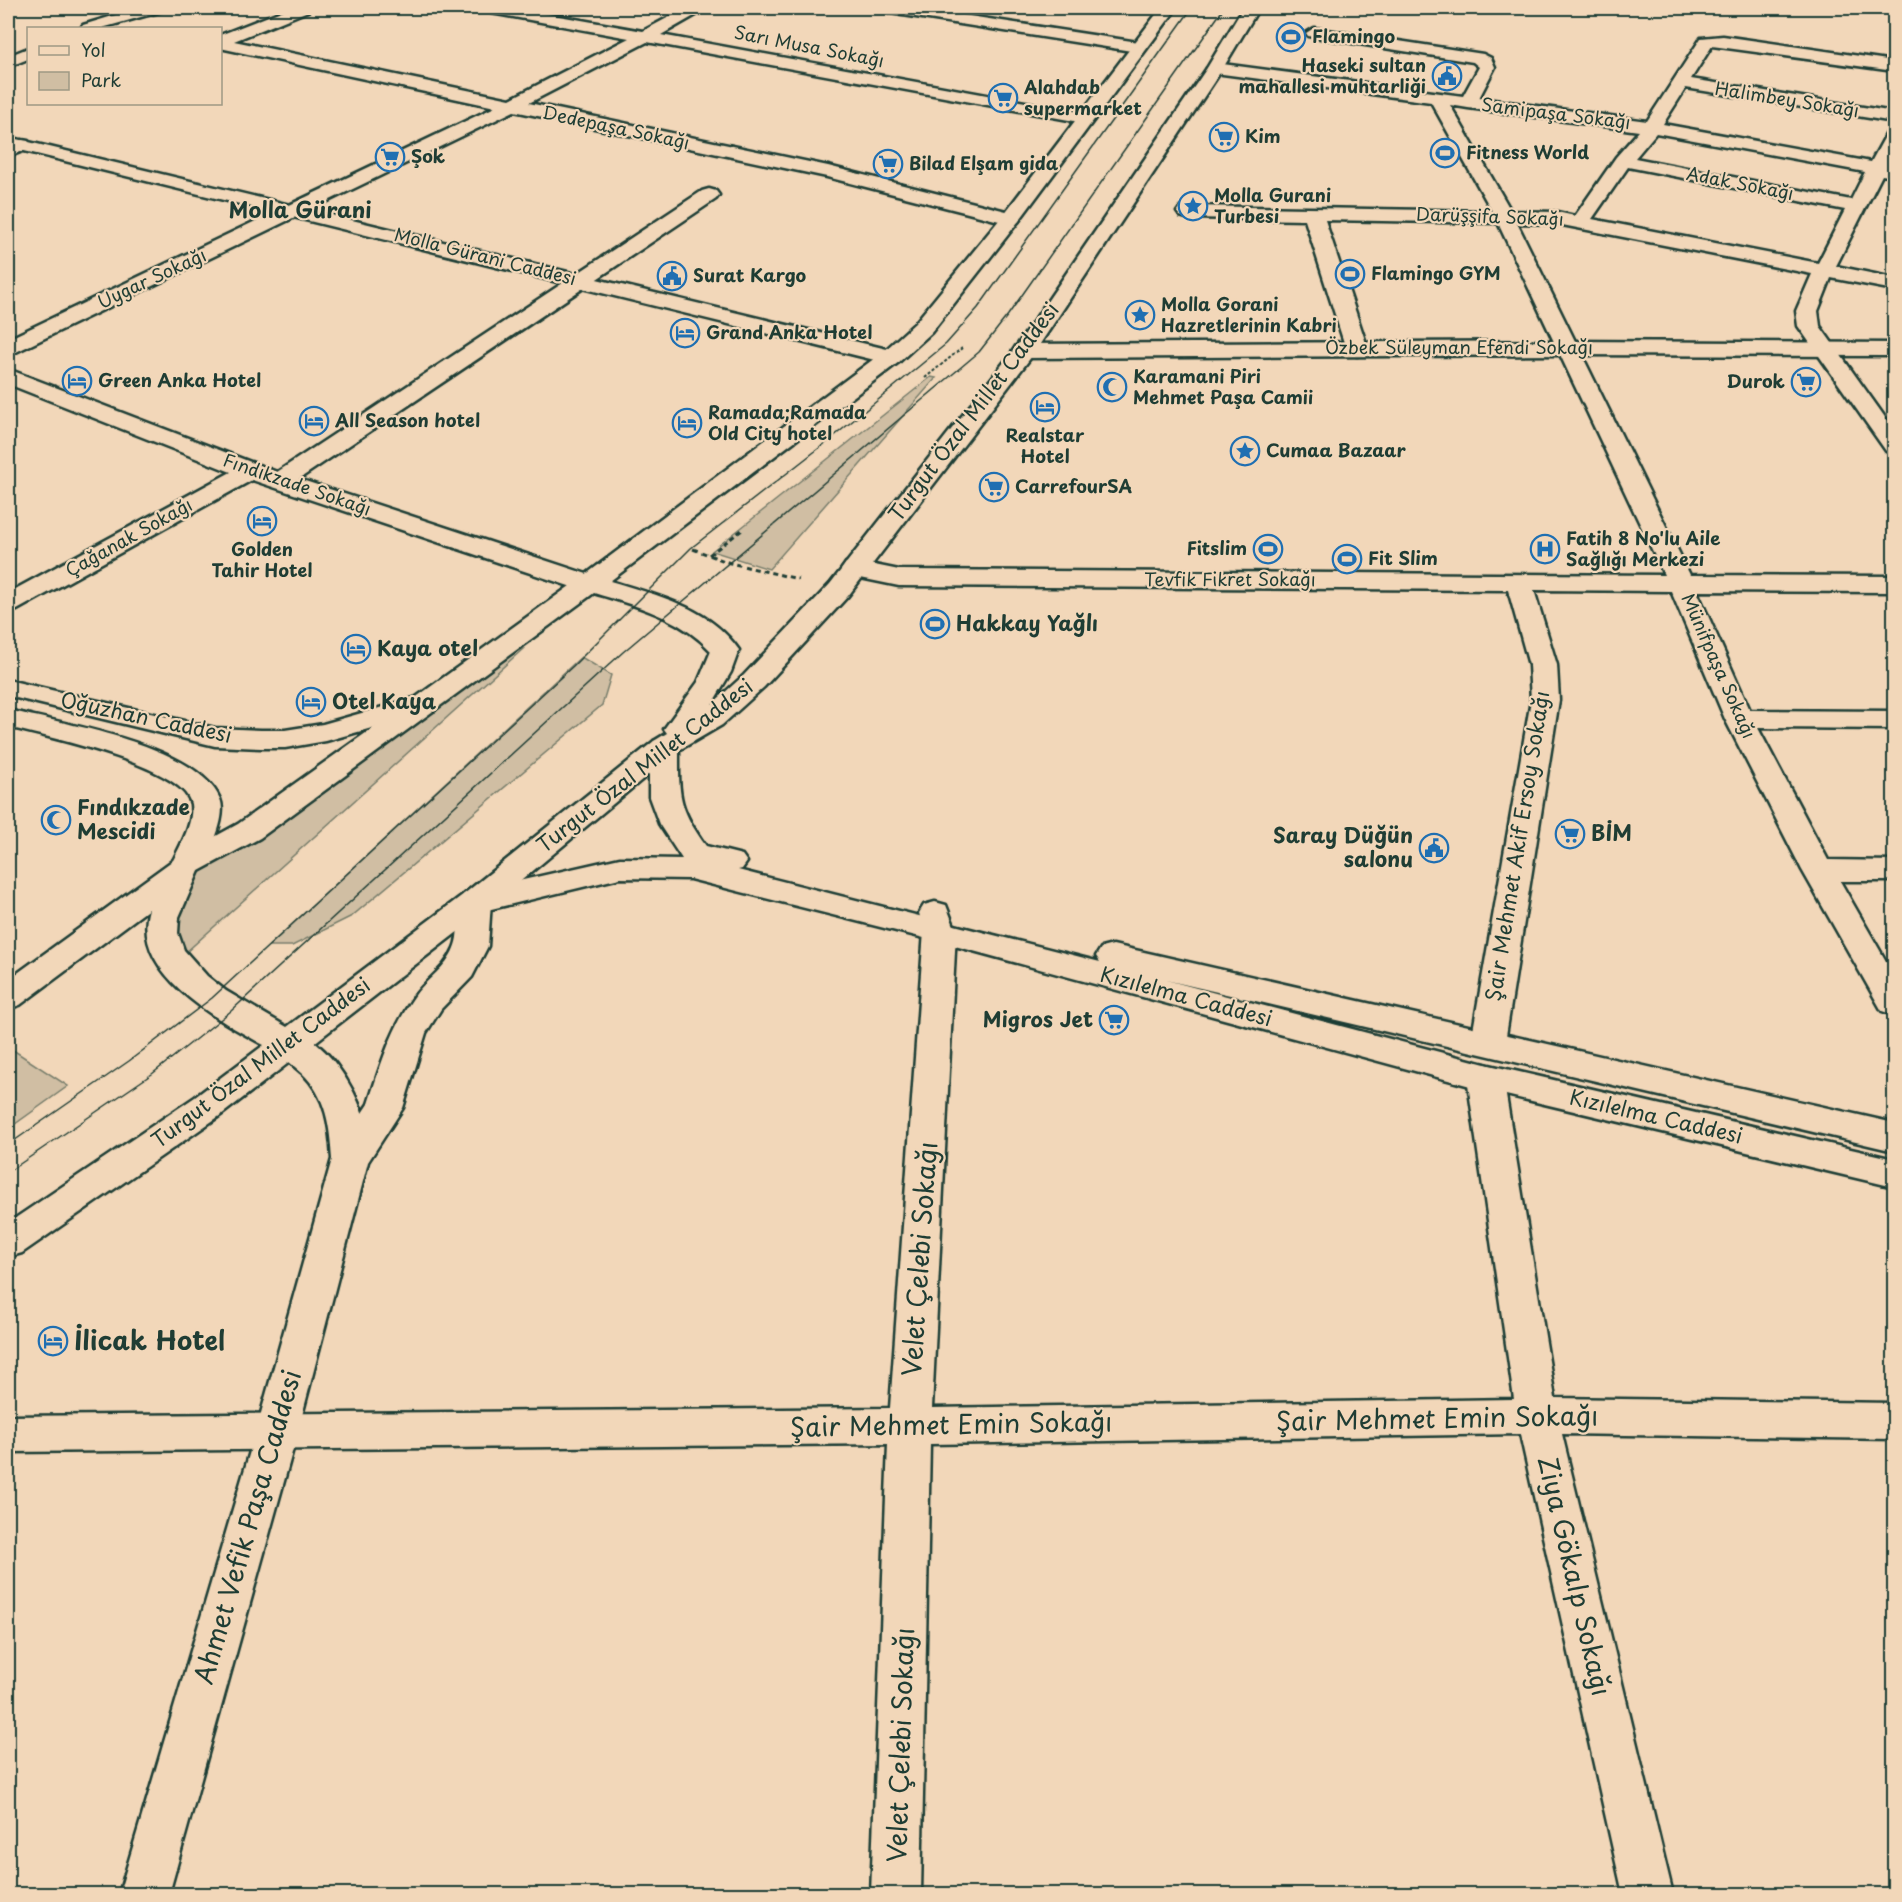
<svg xmlns="http://www.w3.org/2000/svg" width="1902" height="1902" viewBox="0 0 1902 1902" font-family="'Playpen Sans',sans-serif">
  <style>
    .green { fill: #d0bea3; stroke: #787e6c; stroke-width: 1.5 }
    .lines { fill: none; stroke-linecap: round; stroke-linejoin: round }
    .minor-casing { stroke: #1f3d34; stroke-width: 5 }
    .tertiary-casing { stroke: #1f3d34; stroke-width: 5 }
    .secondary-casing { stroke: #1f3d34; stroke-width: 5 }
    .primary-casing { stroke: #1f3d34; stroke-width: 5 }
    .path-far1 { stroke: #1f3d34; stroke-width: 2; stroke-dasharray: 3 2; stroke-linecap: butt }
    .path { stroke: #1f3d34; stroke-width: 3; stroke-dasharray: 5 4; stroke-linecap: butt }
    .minor { fill: #f2d7b9; fill-rule: evenodd }
    .tertiary { fill: #f2d7b9; fill-rule: evenodd }
    .secondary { fill: #f2d7b9; fill-rule: evenodd }
    .primary { fill: #f2d7b9; fill-rule: evenodd }
    .tram { stroke: #1f3d34; stroke-width: 1.5 }
    .labels { text-anchor: middle; stroke-width: 4.5; stroke-linejoin: round; paint-order: stroke }
    .far-poi-label { font-size: 18px; font-weight: bold; fill: #1f3d34; stroke: #f2d7b9; text-anchor: start }
    .far-street-label { font-size: 18px; fill: #1f3d34; stroke: #f2d7b9 }
    .street-label { font-size: 21px; fill: #1f3d34; stroke: #f2d7b9 }
    .poi-label { font-size: 21px; font-weight: bold; fill: #1f3d34; stroke: #f2d7b9; text-anchor: start }
    .far-district-label { font-size: 22px; font-weight: bold; fill: #1f3d34; stroke: #f2d7b9 }
    .near-street-label { font-size: 26px; fill: #1f3d34; stroke: #f2d7b9 }
    .near-poi-label { font-size: 26px; font-weight: bold; fill: #1f3d34; stroke: #f2d7b9; text-anchor: start }
  </style>
  <rect width="100%" height="100%" fill="#f2d7b9"/>
  <filter id="ink" filterUnits="userSpaceOnUse"><feTurbulence type="fractalNoise" baseFrequency=".0167" numOctaves="2"/><feDisplacementMap in="SourceGraphic" scale="12" xChannelSelector="R" yChannelSelector="G"/><feConvolveMatrix kernelMatrix="1 2 1 2 8 2 1 2 1" color-interpolation-filters="sRGB"/></filter>
  <g filter="url(#ink)">
    <path class="green" d="M931,377L936,378L769,569L712,551Z
      M523,649L185,953L156,934L194,873L490,653Z
      M581,657L611,675L602,705L352,916L292,946H269Z
      M10,1048L68,1086L8,1129V1050Z"/>
    <g class="lines">
      <g class="minor-casing">
        <path id="minor" d="M139,8H164L162,11L102,28H81L83,25Z
          M289,8H310L308,11L234,41L510,99L629,38L491,13L485,11L483,8H514L643,31L686,8H705L703,11L661,35L1085,113L1091,114L1094,118L1091,122L1085,123L647,42L529,103L828,166L1018,214L1021,218L1018,222L1011,224L827,177L514,111L16,352L8,353V339L495,107L220,48V35Z
          M882,8H917L1138,42L1146,47L1138,52L890,13Z
          M1314,28L1483,54L1491,58L1495,67L1479,98L1647,121L1701,38L1723,36L1894,61V71L1712,46L1691,79L1894,112V122L1686,88L1663,124L1871,162L1888,131L1894,130V152L1888,165L1894,167V177L1882,175L1836,266L1894,278V290L1831,278L1818,311L1820,326L1894,430V453L1886,451L1798,326L1796,311L1812,274L1557,224L1517,223L1690,575L1894,576V592L1697,591L1750,710L1894,711V729L1758,728L1828,860L1894,861V881H1840L1894,975V1015L1882,1011L1802,870L1725,719L1671,591L1534,590L1557,665L1559,700L1505,1042L1500,1051L1488,1054L1476,1051L1471,1042L1531,700L1529,665L1508,590L899,586L846,575L842,569L846,563L855,561L899,570L1664,575L1498,223L1325,220L1368,349L1365,354L1357,356L1349,354L1346,349L1305,220L1187,218L1180,216L1177,212L1180,208L1187,206L1492,211L1431,102L1215,73L1207,68L1215,63L1463,96L1479,67L1473,62L1308,36L1306,33ZM1450,105L1468,108L1639,131L1616,157L1575,216L1557,212L1511,211ZM1656,133L1865,172L1851,200L1635,158ZM1628,167L1845,210L1818,263L1592,219Z
          M28,48V59L8,67V56Z
          M22,140L28,141L31,145L28,149L8,157V145Z
          M709,189L716,191L719,195L716,199L299,479L599,578L603,584L599,590L590,592L581,590L252,480L17,610L8,612V593L231,472L8,384V369L277,472L702,191Z
          M935,902L946,905L956,931L932,1408L1514,1399L1467,1077L1473,1068L1485,1064L1497,1068L1503,1077L1555,1398L1894,1403V1439L1562,1434L1673,1894H1623L1520,1434L930,1444L921,1894H871L888,1444L8,1452V1416L890,1408L924,931L919,913L924,905Z"/>
      </g>
      <g class="tertiary-casing">
        <path id="tertiary" d="M8,137L891,350L899,352L902,357L899,362L891,364L8,147Z
          M1566,341L1894,343V356L1566,355L1024,358L1016,356L1013,351L1016,346L1024,344Z
          M475,891L486,894L491,902L488,946L472,977L441,1009L426,1033L403,1108L368,1162L298,1431L169,1894H119L256,1431L332,1159C330,1127 327,1097 302,1073C292,1064 280,1056 273,1044L278,1035C282,1034 287,1032 292,1032C322,1035 355,1087 362,1113L368,1104C381,1064 391,1029 416,994C428,978 446,968 454,948C462,931 453,911 464,894Z"/>
      </g>
      <g class="secondary-casing">
        <path id="secondary" d="M8,680L215,728L261,730H285L323,724L425,695L435,698L439,704L435,710L326,741L285,748H261L215,746L8,696Z
          M8,710C61,723 197,745 220,799C228,817 208,857 198,872L187,875L176,872L171,865C179,847 194,824 191,804C184,765 42,736 8,727Z
          M664,738L674,741L679,747C679,795 677,806 706,846L742,855L747,862L742,869L738,870L1100,962L1096,956L1101,948L1113,945L1894,1123V1151L1166,980L1485,1064L1894,1159V1187L1485,1090L940,942L690,879L620,878L475,913L464,910L459,902L464,894L475,891L620,858L682,859L659,824L649,797V747L654,741Z"/>
      </g>
      <g class="primary-casing">
        <path id="primary" d="M1161,8H1177L1018,222L931,333L899,362L610,581C657,595 709,607 739,650L731,672L712,704L744,675L830,584L1016,347L1207,68L1243,8H1259L1223,68L1032,356L848,596L764,687L722,725L674,753L486,910L221,1115L22,1253L8,1257V1223L195,1097L264,1045C218,1020 130,973 149,909L20,1005L8,1009V980L176,858L238,824L415,698L581,578L883,352L915,323L1004,214ZM594,593C636,606 680,617 711,651L698,682L664,729L667,733L654,741L464,894L287,1027L226,991L207,976L184,950L178,933L179,917L199,871L260,838Z"/>
      </g>
      <path class="path-far1" d="M925,378L962,348"/>
      <path class="path" d="M693,549L730,563L798,579
        M709,555L742,530"/>
      <use href="#minor" class="minor"/>
      <use href="#tertiary" class="tertiary"/>
      <use href="#secondary" class="secondary"/>
      <use href="#primary" class="primary"/>
      <path class="tram" d="M8,1145L129,1061L212,998L573,666L691,548L827,442L946,344L978,308L1192,8
        M8,1172L152,1074L231,1011L623,652L979,352L1008,315L1224,8"/>
    </g>
  </g>
  <defs>
    <g id="stadium-ring" transform="scale(1.5)"><circle r="9.5" fill="#f2d7b9" stroke="#1f6fb2" stroke-width="1.5"/><path d="M0-5a6.5 5 0 1 0 0 10a6.5 5 0 1 0 0-10ZM-3.5-1.8h7v3.6h-7Z" fill="#1f6fb2"/></g>
    <g id="civic-ring" transform="scale(1.5)"><circle r="9.5" fill="#f2d7b9" stroke="#1f6fb2" stroke-width="1.5"/><path d="M-.6-6.5H3V-4.5H.6V-3L4-1V1h2V6H-6V1h2V-1L-.6-3ZM-1.2 2.5V6h2.4V2.5Z" fill="#1f6fb2"/></g>
    <g id="supermarket-ring" transform="scale(1.5)"><circle r="9.5" fill="#f2d7b9" stroke="#1f6fb2" stroke-width="1.5"/><path d="M-6-5.5h2.5l.6 2H6L4.5 2H-2.5L-4.4-4H-6ZM-1.5 3.2a1.3 1.3 0 1 0 .1 0ZM3 3.2a1.3 1.3 0 1 0 .1 0Z" fill="#1f6fb2"/></g>
    <g id="sight-ring" transform="scale(1.5)"><circle r="9.5" fill="#f2d7b9" stroke="#1f6fb2" stroke-width="1.5"/><path d="M0-6L1.8-2.2L6-1.7L2.9 1.2L3.7 5.4L0 3.3L-3.7 5.4L-2.9 1.2L-6-1.7L-1.8-2.2Z" fill="#1f6fb2"/></g>
    <g id="hotel-ring" transform="scale(1.5)"><circle r="9.5" fill="#f2d7b9" stroke="#1f6fb2" stroke-width="1.5"/><path d="M-6-4.5h1.5V1H6V5H4.5V3h-9V5H-6ZM-4 0a1.8 1.8 0 1 1 3.6 0ZM.5 0V-2.5h3Q6-2.5 6 0Z" fill="#1f6fb2"/></g>
    <g id="mosque-ring" transform="scale(1.5)"><circle r="9.5" fill="#f2d7b9" stroke="#1f6fb2" stroke-width="1.5"/><path d="M3.5-4.9A6 6 0 1 0 3.5 4.9A5 5 0 1 1 3.5-4.9Z" fill="#1f6fb2"/></g>
    <g id="hospital-ring" transform="scale(1.5)"><circle r="9.5" fill="#f2d7b9" stroke="#1f6fb2" stroke-width="1.5"/><path d="M-5-5h3v3.5h4V-5h3V5h-3V1.5h-4V5h-3Z" fill="#1f6fb2"/></g>
  </defs>
  <g fill-rule="evenodd">
    <use href="#stadium-ring" x="1291" y="37"/>
    <use href="#civic-ring" x="1447" y="76"/>
    <use href="#supermarket-ring" x="1003" y="98"/>
    <use href="#supermarket-ring" x="1224" y="137"/>
    <use href="#stadium-ring" x="1445" y="153"/>
    <use href="#supermarket-ring" x="390" y="157"/>
    <use href="#supermarket-ring" x="888" y="164"/>
    <use href="#sight-ring" x="1193" y="206"/>
    <use href="#stadium-ring" x="1350" y="274"/>
    <use href="#civic-ring" x="672" y="276"/>
    <use href="#sight-ring" x="1140" y="315"/>
    <use href="#hotel-ring" x="685" y="333"/>
    <use href="#hotel-ring" x="77" y="381"/>
    <use href="#supermarket-ring" x="1806" y="382"/>
    <use href="#mosque-ring" x="1112" y="387"/>
    <use href="#hotel-ring" x="1045" y="407"/>
    <use href="#hotel-ring" x="314" y="421"/>
    <use href="#hotel-ring" x="687" y="423"/>
    <use href="#sight-ring" x="1245" y="451"/>
    <use href="#supermarket-ring" x="994" y="487"/>
    <use href="#hotel-ring" x="262" y="521"/>
    <use href="#stadium-ring" x="1268" y="549"/>
    <use href="#hospital-ring" x="1545" y="549"/>
    <use href="#stadium-ring" x="1347" y="559"/>
    <use href="#stadium-ring" x="935" y="624"/>
    <use href="#hotel-ring" x="356" y="649"/>
    <use href="#hotel-ring" x="311" y="702"/>
    <use href="#mosque-ring" x="56" y="820"/>
    <use href="#supermarket-ring" x="1570" y="834"/>
    <use href="#civic-ring" x="1434" y="848"/>
    <use href="#supermarket-ring" x="1114" y="1020"/>
    <use href="#hotel-ring" x="53" y="1341"/>
  </g>
  <g class="labels">
    <g class="far-poi-label">
      <text x="1312" y="43">Flamingo</text>
      <text x="1426" y="72" text-anchor="end">Haseki sultan<tspan x="1426" dy="21">mahallesi muhtarliği</tspan></text>
      <text x="1024" y="94">Alahdab<tspan x="1024" dy="21">supermarket</tspan></text>
      <text x="1245" y="143">Kim</text>
      <text x="1466" y="159">Fitness World</text>
      <text x="411" y="163">Şok</text>
      <text x="909" y="170">Bilad Elşam gida</text>
      <text x="1214" y="202">Molla Gurani<tspan x="1214" dy="21">Turbesi</tspan></text>
      <text x="1371" y="280">Flamingo GYM</text>
      <text x="693" y="282">Surat Kargo</text>
      <text x="1161" y="311">Molla Gorani<tspan x="1161" dy="21">Hazretlerinin Kabri</tspan></text>
      <text x="706" y="339">Grand Anka Hotel</text>
      <text x="1133" y="383">Karamani Piri<tspan x="1133" dy="21">Mehmet Paşa Camii</tspan></text>
      <text x="98" y="387">Green Anka Hotel</text>
      <text x="1785" y="388" text-anchor="end">Durok</text>
      <text x="708" y="419">Ramada;Ramada<tspan x="708" dy="21">Old City hotel</tspan></text>
      <text x="335" y="427">All Season hotel</text>
      <text x="1045" y="442" text-anchor="middle">Realstar<tspan x="1045" dy="21">Hotel</tspan></text>
      <text x="1266" y="457">Cumaa Bazaar</text>
      <text x="1015" y="493">CarrefourSA</text>
      <text x="1566" y="545">Fatih 8 No'lu Aile<tspan x="1566" dy="21">Sağlığı Merkezi</tspan></text>
      <text x="1247" y="555" text-anchor="end">Fitslim</text>
      <text x="262" y="556" text-anchor="middle">Golden<tspan x="262" dy="21">Tahir Hotel</tspan></text>
      <text x="1368" y="565">Fit Slim</text>
    </g>
    <g class="far-street-label">
      <text transform="translate(809 47) rotate(11)" y="6">Sarı Musa Sokağı</text>
      <text transform="translate(1787 100) rotate(9)" y="6">Halimbey Sokağı</text>
      <text transform="translate(1556 114) rotate(7)" y="6">Samipaşa Sokağı</text>
      <text transform="translate(616 128) rotate(12)" y="6">Dedepaşa Sokağı</text>
      <text transform="translate(1740 184) rotate(11)" y="6">Adak Sokağı</text>
      <text transform="translate(1490 217) rotate(2)" y="6">Darüşşifa Sokağı</text>
      <text transform="translate(485 257) rotate(14)" y="6">Molla Gürani Caddesi</text>
      <text transform="translate(152 279) rotate(-25)" y="6">Uygar Sokağı</text>
      <text x="1459" y="354">Özbek Süleyman Efendi Sokağı</text>
      <text transform="translate(297 485) rotate(19)" y="6">Fındıkzade Sokağı</text>
      <text transform="translate(129 538) rotate(-29)" y="6">Çağanak Sokağı</text>
      <text x="1230" y="586">Tevfik Fikret Sokağı</text>
      <text transform="translate(1718 666) rotate(66)" y="6">Münifpaşa Sokağı</text>
    </g>
    <g class="street-label">
      <text transform="translate(974 412) rotate(-53)" y="7">Turgut Özal Millet Caddesi</text>
      <text transform="translate(146 718) rotate(12)" y="7">Oğuzhan Caddesi</text>
      <text transform="translate(645 766) rotate(-38)" y="7">Turgut Özal Millet Caddesi</text>
      <text transform="translate(1518 846) rotate(-81)" y="7">Şair Mehmet Akif Ersoy Sokağı</text>
      <text transform="translate(1186 997) rotate(15)" y="7">Kızılelma Caddesi</text>
      <text transform="translate(261 1063) rotate(-37)" y="7">Turgut Özal Millet Caddesi</text>
      <text transform="translate(1656 1117) rotate(13)" y="7">Kızılelma Caddesi</text>
    </g>
    <g class="poi-label">
      <text x="956" y="631">Hakkay Yağlı</text>
      <text x="377" y="656">Kaya otel</text>
      <text x="332" y="709">Otel Kaya</text>
      <text x="77" y="815">Fındıkzade<tspan x="77" dy="24">Mescidi</tspan></text>
      <text x="1591" y="841">BİM</text>
      <text x="1413" y="843" text-anchor="end">Saray Düğün<tspan x="1413" dy="24">salonu</tspan></text>
      <text x="1093" y="1027" text-anchor="end">Migros Jet</text>
    </g>
    <g class="far-district-label">
      <text x="300" y="218">Molla Gürani</text>
    </g>
    <g class="near-street-label">
      <text transform="translate(920 1259) rotate(-86)" y="9">Velet Çelebi Sokağı</text>
      <text transform="translate(1437 1419) rotate(-1)" y="9">Şair Mehmet Emin Sokağı</text>
      <text transform="translate(951 1425) rotate(-1)" y="9">Şair Mehmet Emin Sokağı</text>
      <text transform="translate(248 1527) rotate(-74)" y="9">Ahmet Vefik Paşa Caddesi</text>
      <text transform="translate(1574 1576) rotate(77)" y="9">Ziya Gökalp Sokağı</text>
      <text transform="translate(901 1745) rotate(-88)" y="9">Velet Çelebi Sokağı</text>
    </g>
    <g class="near-poi-label">
      <text x="74" y="1350">İlicak Hotel</text>
    </g>
  </g>
  <rect width="1902" height="1902" fill="none" stroke="#f2d7b9" stroke-width="30"/>
  <rect x="15" y="15" width="1872" height="1872" fill="none" stroke="#1f3d34" stroke-width="2" filter="url(#ink)"/>
  <rect x="27" y="27" width="195" height="78" fill="#f2d7b9" stroke="#9e9984" stroke-width="1.5"/>
  <rect x="39" y="46" width="30" height="9" fill="#f2d7b9" stroke="#9e9984" stroke-width="1.5"/>
  <text x="81" y="57" font-size="18" fill="#1f3d34">Yol</text>
  <rect x="39" y="72" width="30" height="18" fill="#d0bea3" stroke="#9e9984" stroke-width="1.5"/>
  <text x="81" y="87" font-size="18" fill="#1f3d34">Park</text>
</svg>
